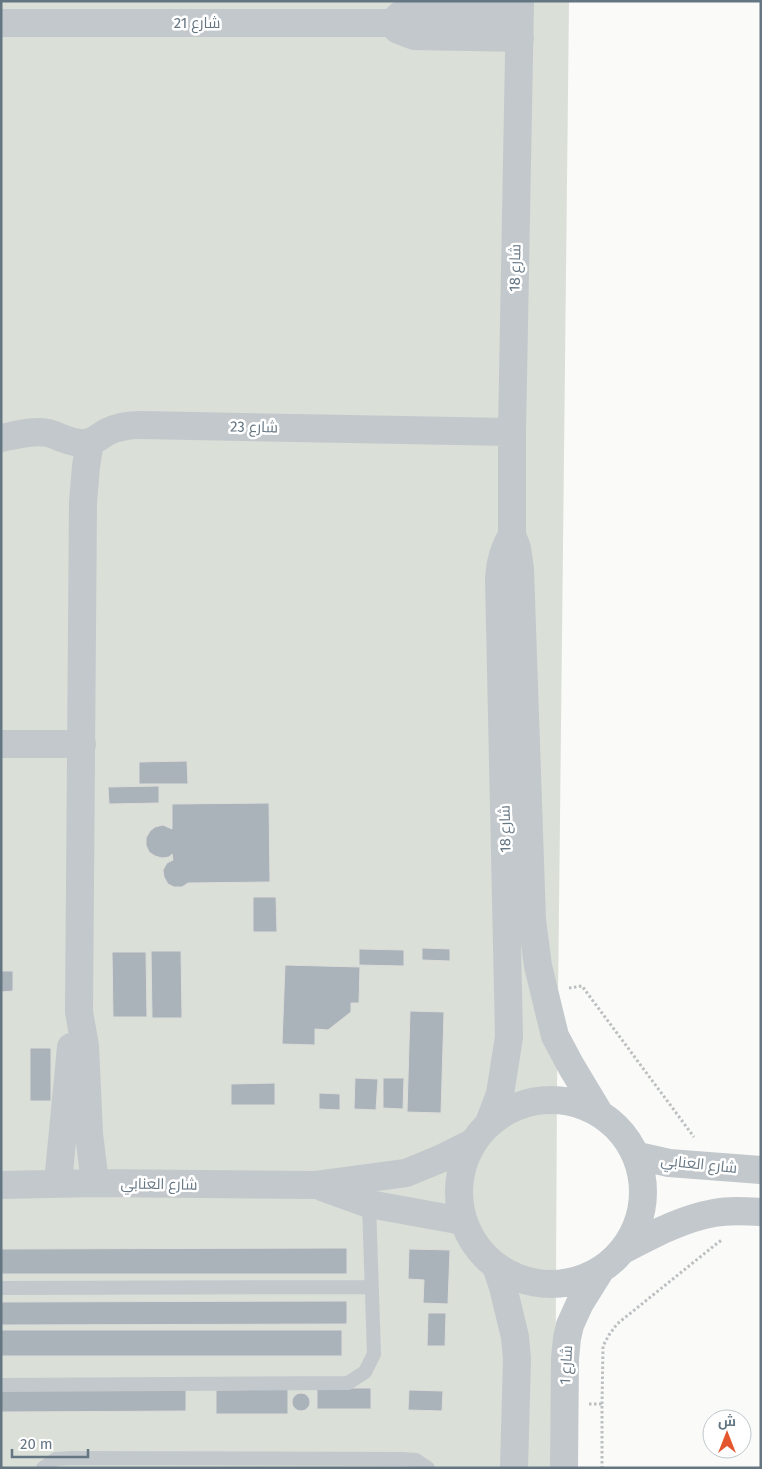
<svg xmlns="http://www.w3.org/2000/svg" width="762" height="1469" viewBox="0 0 762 1469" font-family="'Fira Sans',Cairo,sans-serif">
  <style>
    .green { fill: #dadfd7 }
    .building { fill: #aab3b9; stroke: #dcdcda }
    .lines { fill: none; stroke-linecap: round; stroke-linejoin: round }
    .path { stroke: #bbbfc2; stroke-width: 3; stroke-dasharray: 2.5 2.5; stroke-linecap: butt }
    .service { stroke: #c3c8cc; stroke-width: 14 }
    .minor { stroke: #c3c8cc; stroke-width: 28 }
    .labels { text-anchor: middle; stroke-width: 5; stroke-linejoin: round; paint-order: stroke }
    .street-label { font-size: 15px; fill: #657683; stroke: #fff }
  </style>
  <rect width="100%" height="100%" fill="#fafaf8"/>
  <path class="green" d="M1,1H569L557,1090L555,1468H1Z"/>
  <path class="building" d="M187,761L188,784H139V762Z
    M159,786V803L109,804L108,787Z
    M269,803L270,882L188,883L182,887H174L168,884L164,877L163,870L167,863L173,860L172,854L169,857L162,858L155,856L149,852L146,845V838L150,831L155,827L163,825L172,829V804Z
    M253,897H276L277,932H253Z
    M422,948L450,949V961L422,960Z
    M359,949L404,950V966L359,965Z
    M151,951H181L182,1018H152Z
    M112,952H146L147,1017H113Z
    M285,965L360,967L359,1003H351V1012L328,1030L315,1029V1045L282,1044Z
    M1,971H13V991L1,992Z
    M410,1011L444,1012L441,1113L407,1112Z
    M30,1048H51V1101H30Z
    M355,1078L378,1079L376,1110L354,1109Z
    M383,1078H404L403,1109L383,1108Z
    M275,1083V1105H231V1084Z
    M319,1093L340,1094V1110L319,1109Z
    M347,1248V1274H1V1249Z
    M409,1249L450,1250L448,1304L423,1303L424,1280L408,1279Z
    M347,1301V1324L1,1325V1302Z
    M428,1313H446L445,1346H427Z
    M1,1330H342V1356H1Z
    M1,1387H186V1411L1,1412Z
    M317,1388H371V1409H317Z
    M288,1389V1414H216V1390Z
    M409,1390L443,1391L442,1411L408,1410Z
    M292 1402a9 9 0 1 1 18 0a9 9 0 1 1-18 0Z"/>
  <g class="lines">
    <path class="path" d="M569,988L582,986L694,1137
      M589,1404H602V1468
      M602,1404L603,1346L609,1335L617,1324L715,1245L723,1239"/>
    <path class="service" d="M1,1288L371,1287
      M1,1385L348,1383L365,1372L374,1354L369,1204
      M43,1468L56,1459L72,1458L402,1459L416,1460L428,1468"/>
    <path class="minor" d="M520,1L512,432V535L517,548L520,569L532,920L538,966L555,1036L571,1066L598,1111
      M1,23H392L398,30L414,36L520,38
      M392,23L400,15L414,11L520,10
      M1,438C16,435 33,430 48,433C59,436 70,443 82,443C92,444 98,437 107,432C117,427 129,425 141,425L512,432
      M90,442L86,466L83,502L79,1012L85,1046L89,1134L95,1183
      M1,744H82
      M459 1192a92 92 0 1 1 184 0a92 92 0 1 1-184 0Z
      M489,1123L500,1094L509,1037L499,578C500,562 503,549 512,535
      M638,1156L669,1163L761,1170
      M58,1183L71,1047
      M1,1185L95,1183L316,1185L406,1173L440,1159L472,1143
      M322,1187L369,1204L463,1221
      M623,1250C652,1235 681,1219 714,1213C729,1210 745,1211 761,1212
      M496,1266L503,1287L515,1337L517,1359L514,1468
      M564,1468L565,1359L567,1338L570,1325L580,1303L600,1271"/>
  </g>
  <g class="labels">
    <g class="street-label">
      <text x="197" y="28">شارع 21</text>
      <text transform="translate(515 268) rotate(-89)" y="5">شارع 18</text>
      <text transform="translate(254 427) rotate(1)" y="5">شارع 23</text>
      <text transform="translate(505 829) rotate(-91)" y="5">شارع 18</text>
      <text transform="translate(699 1164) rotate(6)" y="5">شارع العنابي</text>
      <text transform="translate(159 1184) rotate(1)" y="5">شارع العنابي</text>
      <text transform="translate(566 1365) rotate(-87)" y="5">شارع 1</text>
    </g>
  </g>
  <rect width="762" height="1469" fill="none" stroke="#657683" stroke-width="5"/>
  <g transform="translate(727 1434)"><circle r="24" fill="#ffffff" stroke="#c1c8cd"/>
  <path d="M0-4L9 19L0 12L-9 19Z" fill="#e4572e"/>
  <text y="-8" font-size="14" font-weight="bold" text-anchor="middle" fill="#657683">ش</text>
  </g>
  <path d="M12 1449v8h76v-8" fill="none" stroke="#657683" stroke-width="2.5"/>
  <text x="20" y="1449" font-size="15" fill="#657683" stroke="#ffffff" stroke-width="4" paint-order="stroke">20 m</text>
</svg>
